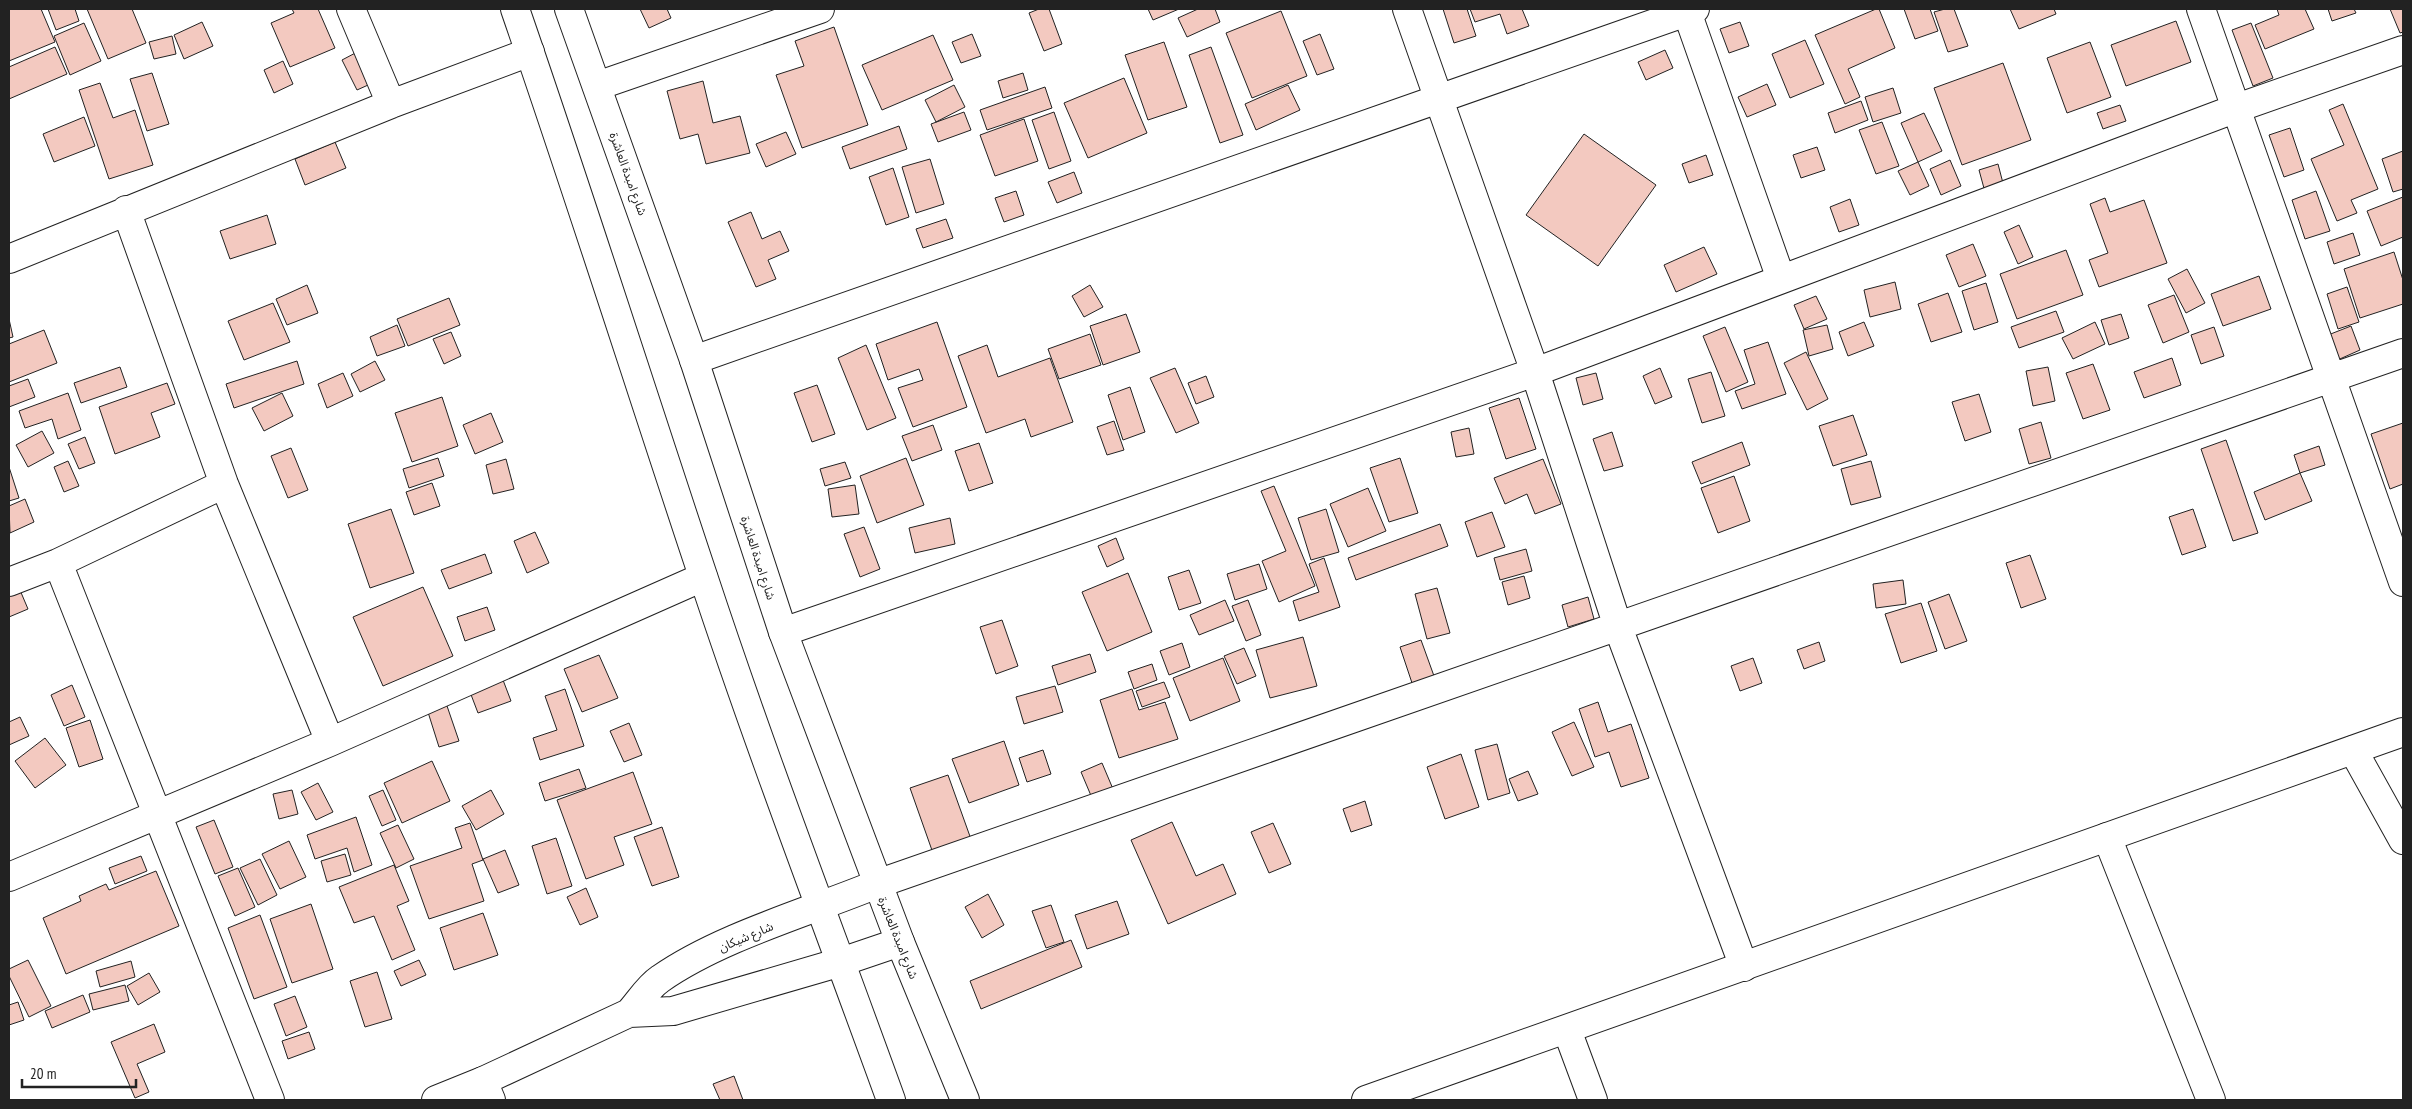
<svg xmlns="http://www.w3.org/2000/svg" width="2412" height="1109" viewBox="0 0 2412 1109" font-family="'PT Sans Narrow','Noto Sans Arabic',sans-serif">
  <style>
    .building { fill: #f3c9c0; stroke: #222 }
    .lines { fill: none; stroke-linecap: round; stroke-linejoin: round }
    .minor-casing { stroke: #222; stroke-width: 30 }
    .tertiary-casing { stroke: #222; stroke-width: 30 }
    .secondary-casing { stroke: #222; stroke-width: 30 }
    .minor { stroke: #fff; stroke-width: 28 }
    .tertiary { stroke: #fff; stroke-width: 28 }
    .secondary { stroke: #fff; stroke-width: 28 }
    .labels { text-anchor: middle; stroke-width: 4; stroke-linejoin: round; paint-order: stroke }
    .street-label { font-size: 12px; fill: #222; stroke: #fff }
  </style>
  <rect width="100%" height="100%" fill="#fff"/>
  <path class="building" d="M11,9H41L55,42L9,61V10Z
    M48,9H75L79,21L56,30Z
    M87,9H132L146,43L108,59Z
    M292,9H318L335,48L290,67L271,23L294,13Z
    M640,9H667L671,18L649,28Z
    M1039,9H1049L1062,44L1044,51L1029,13Z
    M1148,9H1179L1153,20Z
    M1198,9H1215L1220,22L1187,37L1178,18Z
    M1443,9H1467L1476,36L1454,43Z
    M1470,9H1522L1529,26L1507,34L1500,14L1475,22Z
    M1876,9H1879L1895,48L1848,69L1860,97L1845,104L1815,35Z
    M1904,9H1930L1938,31L1915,39Z
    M1945,9H1954L1968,46L1948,52L1934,12Z
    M2010,9H2054L2056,14L2019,29Z
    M2277,9H2305L2314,29L2265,49L2255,25L2279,15Z
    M2328,9H2354L2356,13L2332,21Z
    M2390,9H2403V32L2400,33Z
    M1281,11L1307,76L1252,98L1226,33Z
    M2176,21L2191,62L2126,86L2111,45Z
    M202,22L213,46L184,59L174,35Z
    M1740,22L1749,46L1729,53L1720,29Z
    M84,23L101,61L70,75L54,36Z
    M2251,23L2273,78L2253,86L2232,30Z
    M834,27L868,125L802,148L776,75L804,66L795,41Z
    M972,34L981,56L961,63L952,42Z
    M1320,34L1334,69L1317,75L1303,41Z
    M933,35L953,80L882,110L862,65Z
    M172,36L176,54L154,59L149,42Z
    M1805,40L1824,84L1790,98L1772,54Z
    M1164,42L1187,107L1148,120L1125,55Z
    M2090,42L2111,97L2067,113L2047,58Z
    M55,47L67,74L9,99V67Z
    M1211,47L1243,135L1220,143L1189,55Z
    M361,50L377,81L357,90L342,60Z
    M1665,50L1673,68L1646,80L1638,62Z
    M283,61L293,84L274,93L264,70Z
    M2003,63L2031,140L1962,165L1934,88Z
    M152,73L169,124L147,131L130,79Z
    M1023,73L1028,90L1003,98L998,81Z
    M1124,78L1147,133L1088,158L1064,103Z
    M703,81L713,123L740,116L750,153L706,164L698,134L680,139L667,91Z
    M100,83L113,118L135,110L153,165L109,179L79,90Z
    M1767,84L1776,105L1747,117L1738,97Z
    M954,85L965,107L936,122L925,100Z
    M1288,85L1300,110L1256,130L1245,104Z
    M1045,87L1052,108L987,130L980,110Z
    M1893,88L1901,113L1873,122L1865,97Z
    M1861,101L1868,120L1835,133L1828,113Z
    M2343,104L2378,189L2351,200L2357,213L2337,221L2311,159L2344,145L2329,110Z
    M2120,105L2126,121L2103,129L2097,113Z
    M964,112L971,130L938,142L931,124Z
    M1054,112L1071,161L1049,169L1032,120Z
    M1924,113L1942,151L1918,162L1901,123Z
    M84,117L95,146L54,162L43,134Z
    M1024,119L1038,161L995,176L980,135Z
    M1882,122L1899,166L1876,174L1859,130Z
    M899,126L907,149L850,169L842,147Z
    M2290,128L2304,170L2284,177L2269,135Z
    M786,132L796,154L766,167L756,144Z
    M1584,134L1656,185L1598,266L1526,215Z
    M335,142L346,168L305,185L295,159Z
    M1817,147L1825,170L1801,178L1793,155Z
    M2403,151V189L2393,192L2382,159Z
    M1706,155L1713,175L1689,183L1682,164Z
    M930,159L944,204L916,213L902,167Z
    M1950,160L1961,186L1941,195L1930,169Z
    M1918,162L1929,186L1910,195L1898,171Z
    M1998,164L2004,187L1985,192L1979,170Z
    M893,168L909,217L886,225L869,177Z
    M1074,172L1082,193L1057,203L1048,182Z
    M1016,191L1024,215L1004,222L995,198Z
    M2316,191L2330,231L2305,239L2292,200Z
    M2403,197V237L2381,246L2367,211Z
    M2105,198L2110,212L2144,200L2167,263L2099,287L2089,260L2108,253L2090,204Z
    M1850,199L1859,225L1839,232L1830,207Z
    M751,212L762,239L780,231L789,251L768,260L776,279L756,287L728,222Z
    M267,215L276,244L230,259L220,231Z
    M946,219L953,238L923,248L916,229Z
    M2019,225L2033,257L2018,264L2004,232Z
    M2353,233L2360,255L2334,264L2327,242Z
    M1973,244L1986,276L1959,287L1946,255Z
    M1704,247L1717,274L1676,292L1664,265Z
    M2066,250L2083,295L2017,319L2000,274Z
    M2394,252L2403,280V304L2360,318L2344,269Z
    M2187,269L2205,303L2186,313L2168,279Z
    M2259,276L2271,309L2223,326L2211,294Z
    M1895,282L1901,309L1870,317L1864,290Z
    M1986,283L1998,322L1974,330L1962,291Z
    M307,285L318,313L287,325L276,299Z
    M1090,285L1103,307L1084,317L1072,296Z
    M2347,287L2359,322L2338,329L2327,294Z
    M1948,293L1962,332L1931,342L1918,304Z
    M2174,295L2189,332L2163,343L2148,305Z
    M1816,296L1827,319L1804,329L1794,305Z
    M449,298L460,325L408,346L397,319Z
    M273,303L290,342L244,360L228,321Z
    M2056,311L2064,332L2019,348L2011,327Z
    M1126,314L1140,352L1103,365L1090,326Z
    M2121,314L2129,338L2109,345L2101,320Z
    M9,319L13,337L9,338Z
    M937,322L967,407L913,427L898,388L923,380L919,369L888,380L876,344Z
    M1864,322L1874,346L1848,356L1839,332Z
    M2095,322L2105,344L2073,359L2062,338Z
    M397,325L405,346L377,356L370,337Z
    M1827,325L1833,349L1809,356L1803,330Z
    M2351,326L2360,350L2333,362L2323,337Z
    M1725,327L1748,382L1726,392L1703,336Z
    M2214,327L2224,356L2201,364L2191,335Z
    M44,330L57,363L9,382V344Z
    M451,332L461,356L444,364L433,339Z
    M1090,334L1101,365L1059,379L1048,349Z
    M1768,342L1786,394L1742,409L1735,391L1755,384L1744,350Z
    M866,345L896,418L867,430L838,358Z
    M987,345L998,377L1050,358L1073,422L1031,437L1025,419L986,433L958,356Z
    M1806,352L1828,399L1807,410L1784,363Z
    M2172,358L2181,385L2144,398L2134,372Z
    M297,361L304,384L234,408L226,384Z
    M375,361L385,380L360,392L351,374Z
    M2093,364L2110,410L2083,419L2066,373Z
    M120,367L127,387L81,403L74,383Z
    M2048,367L2055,401L2033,406L2026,371Z
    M1175,368L1199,423L1176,433L1150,378Z
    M1660,368L1672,397L1655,404L1643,376Z
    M1711,372L1725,416L1702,423L1688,379Z
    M343,373L353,396L327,408L318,384Z
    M1596,373L1603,399L1583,405L1576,378Z
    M1206,376L1214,397L1196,404L1188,383Z
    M28,379L35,397L9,407V386Z
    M167,383L175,404L151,413L160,437L115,454L99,407Z
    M817,385L835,434L812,442L794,393Z
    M1130,387L1145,432L1123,440L1108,395Z
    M68,393L81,430L58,439L52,419L25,428L19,411Z
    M282,393L293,416L264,431L252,408Z
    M1979,394L1991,432L1965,441L1952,402Z
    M442,397L458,446L412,462L395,413Z
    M1519,398L1536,449L1506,459L1489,408Z
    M491,413L503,442L475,454L463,425Z
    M1853,415L1867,455L1833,466L1819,426Z
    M1114,421L1124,450L1107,455L1097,427Z
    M2041,422L2051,458L2029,464L2019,429Z
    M2403,423V484L2390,489L2371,434Z
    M933,425L942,450L912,461L902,436Z
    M1469,428L1474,454L1456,457L1451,432Z
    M42,431L54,453L28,467L16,445Z
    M1612,432L1623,466L1604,471L1593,439Z
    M85,437L95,463L79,469L68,444Z
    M2226,440L2258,533L2233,541L2201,449Z
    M1742,442L1750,465L1701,484L1692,462Z
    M979,443L993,483L969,491L955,451Z
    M2319,446L2325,465L2300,473L2294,455Z
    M291,448L308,490L288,498L271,456Z
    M438,458L444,476L409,488L403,469Z
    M906,458L924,505L877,523L860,476Z
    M1400,458L1418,513L1389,522L1370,468Z
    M506,459L514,489L493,494L486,465Z
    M1543,459L1561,504L1535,514L1527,494L1505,504L1494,478Z
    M68,461L79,486L64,492L54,467Z
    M1871,461L1881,497L1851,505L1841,469Z
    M845,462L851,478L825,486L820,469Z
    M9,467L19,498L9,501Z
    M2300,473L2312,501L2265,520L2254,492Z
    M1734,476L1750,521L1718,533L1701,488Z
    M432,483L440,506L414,515L406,492Z
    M855,485L859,514L832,517L828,489Z
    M1274,486L1315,586L1279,602L1262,561L1286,551L1261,491Z
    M1368,488L1386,531L1348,547L1330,504Z
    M25,499L34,522L10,533L9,506Z
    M391,509L414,573L370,588L348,524Z
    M1326,509L1339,552L1311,560L1298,518Z
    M2193,509L2206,547L2182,555L2169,517Z
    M1492,512L1505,547L1477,557L1465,522Z
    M950,518L955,544L915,553L909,528Z
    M1440,524L1448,546L1356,580L1348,558Z
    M864,527L880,569L860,577L844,534Z
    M535,532L549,563L527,573L514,541Z
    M1116,538L1124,559L1107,567L1098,546Z
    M1526,549L1532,571L1500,580L1494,558Z
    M485,554L492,573L449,589L441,570Z
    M2030,555L2046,599L2021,608L2006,563Z
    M1324,558L1340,607L1299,621L1293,601L1319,592L1309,564Z
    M1259,564L1267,589L1235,600L1227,574Z
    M1189,570L1201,603L1179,610L1168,577Z
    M1128,573L1152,632L1107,651L1082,592Z
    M14,576L28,609L9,617V578Z
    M1524,576L1530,598L1508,605L1502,582Z
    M1903,580L1906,604L1876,608L1873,584Z
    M423,587L453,656L383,686L353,617Z
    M1437,588L1450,633L1427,639L1415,594Z
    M1949,594L1967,641L1945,649L1928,602Z
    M1588,597L1594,619L1568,627L1562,605Z
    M1225,600L1234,621L1199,635L1190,615Z
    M1248,600L1261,635L1246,641L1232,606Z
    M1921,603L1937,651L1901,663L1885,614Z
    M487,607L495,630L465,641L457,617Z
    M1002,620L1018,666L996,674L980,627Z
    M1303,637L1317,686L1270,698L1256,650Z
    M1421,640L1434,676L1412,683L1400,647Z
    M1819,642L1825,661L1804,669L1797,650Z
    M1182,643L1190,667L1169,675L1160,651Z
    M1244,648L1256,676L1237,684L1224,656Z
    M1090,654L1096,672L1058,685L1052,666Z
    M599,655L618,698L582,712L564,669Z
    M1223,658L1240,701L1190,721L1173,678Z
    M1753,658L1762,683L1740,691L1731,666Z
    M1152,664L1157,680L1134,689L1128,672Z
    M503,680L511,701L478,713L470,692Z
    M1164,682L1170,697L1142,707L1136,691Z
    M72,685L85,717L64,726L51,695Z
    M1055,686L1063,712L1024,724L1016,697Z
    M565,689L584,746L540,760L533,738L557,730L545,696Z
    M1132,689L1139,710L1165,702L1178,739L1119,758L1100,700Z
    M1598,702L1608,732L1631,724L1649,778L1621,787L1609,752L1595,757L1579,709Z
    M446,703L459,741L439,747L427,709Z
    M20,717L29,736L9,745V722Z
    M90,720L103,759L79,767L66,728Z
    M1574,722L1594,767L1572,776L1552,732Z
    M629,723L642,755L624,762L610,731Z
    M45,738L66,765L35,788L15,761Z
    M1004,741L1019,785L969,803L952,759Z
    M1497,744L1510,793L1488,800L1475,750Z
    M1043,750L1051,774L1027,782L1019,758Z
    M1461,754L1479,807L1445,819L1427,767Z
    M432,761L450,801L402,823L384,783Z
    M1102,763L1113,789L1092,798L1081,772Z
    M579,769L586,788L545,801L539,783Z
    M1528,771L1538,794L1518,801L1509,779Z
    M633,772L652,824L614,837L624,865L586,879L557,800Z
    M948,775L972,842L934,856L910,788Z
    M318,783L333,812L316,820L301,792Z
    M292,790L298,814L279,819L273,794Z
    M383,790L396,820L382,826L369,796Z
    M491,790L504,814L476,830L462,806Z
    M1365,801L1372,825L1351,832L1343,809Z
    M356,817L372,865L354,872L347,848L315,859L307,835Z
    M214,820L233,867L215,874L196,827Z
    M1172,822L1196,876L1223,864L1236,894L1168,924L1131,840Z
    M470,823L483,860L472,864L484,901L429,919L410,866L462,848L455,828Z
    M1273,823L1291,864L1269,873L1251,832Z
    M398,825L414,859L396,868L380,833Z
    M662,827L679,877L652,886L634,837Z
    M556,838L572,886L547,894L532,846Z
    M289,841L306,877L280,889L262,854Z
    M505,850L519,885L498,893L483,859Z
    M345,854L351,875L327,882L321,861Z
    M141,856L147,871L115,884L109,868Z
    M260,859L277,895L258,905L240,868Z
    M394,865L409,901L397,906L415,950L392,960L374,916L354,923L339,887Z
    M238,868L255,907L235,916L218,876Z
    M156,871L179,926L66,974L43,918L81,901L79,896L106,884L109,890Z
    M586,888L598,917L580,925L567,897Z
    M988,894L1004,925L982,938L965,907Z
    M1117,901L1129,934L1087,949L1075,915Z
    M311,904L333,969L292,983L270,919Z
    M1051,905L1064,942L1046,948L1032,911Z
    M483,913L498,955L454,970L440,928Z
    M260,915L287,987L254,999L228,928Z
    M1071,940L1082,967L981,1009L970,981Z
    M28,960L51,1006L29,1017L9,976V969Z
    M419,960L426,975L401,986L394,971Z
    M131,961L135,977L100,987L96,971Z
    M377,972L392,1019L365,1027L350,981Z
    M149,973L160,992L138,1005L127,986Z
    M125,985L129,1001L93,1010L89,994Z
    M83,995L90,1012L52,1028L45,1011Z
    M295,996L307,1027L286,1036L274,1004Z
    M18,1002L24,1020L9,1025V1005Z
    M154,1024L165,1052L137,1064L149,1092L135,1098L111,1042Z
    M309,1032L315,1049L288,1059L282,1041Z
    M734,1076L743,1100H720L713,1084Z"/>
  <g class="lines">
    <g class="minor-casing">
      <path id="minor" d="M351,9L391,104
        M1407,9L1535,372L1618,627L1744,967
        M2201,9L2403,582
        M1687,12L1781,279
        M597,86L820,9
        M126,210L224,484L330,742
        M9,259L391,104L530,52
        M694,360L1695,9
        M58,563L270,1100
        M9,582L58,563L224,484
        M783,632L1535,372L2237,108L2403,50
        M2353,750L2403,840
        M2107,837L2211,1100
        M9,877L330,742L703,577
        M877,884L2403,353
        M1567,1030L1593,1100
        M483,1081L491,1100"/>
    </g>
    <g class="tertiary-casing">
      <path id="tertiary" d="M629,1013C639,1002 648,987 660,979C720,937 809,912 877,884
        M436,1100L483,1081L629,1013L673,1011L841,962L900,942
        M1366,1100L2403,732"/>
    </g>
    <g class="secondary-casing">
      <path id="secondary" d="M515,9C580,197 640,387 703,576C761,752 828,926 891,1100
        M569,9L694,360L783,632L900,942L965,1100"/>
    </g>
    <use href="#minor" class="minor"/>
    <use href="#tertiary" class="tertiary"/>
    <use href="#secondary" class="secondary"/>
  </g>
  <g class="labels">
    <g class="street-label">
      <text transform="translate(628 174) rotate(70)" y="4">شارع امبدة العاشرة</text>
      <text transform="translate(758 558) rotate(72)" y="4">شارع امبدة العاشرة</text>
      <text transform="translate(746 937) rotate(-23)" y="4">شارع شيكان</text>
      <text transform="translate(898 938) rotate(68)" y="4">شارع امبدة العاشرة</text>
    </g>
  </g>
  <rect width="2412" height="1109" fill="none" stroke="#222222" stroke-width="20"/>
  <path d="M22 1079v8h114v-8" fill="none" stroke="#222222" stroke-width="2.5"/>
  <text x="30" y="1079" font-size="15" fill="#222222" stroke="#ffffff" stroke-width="4" paint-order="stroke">20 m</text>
</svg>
